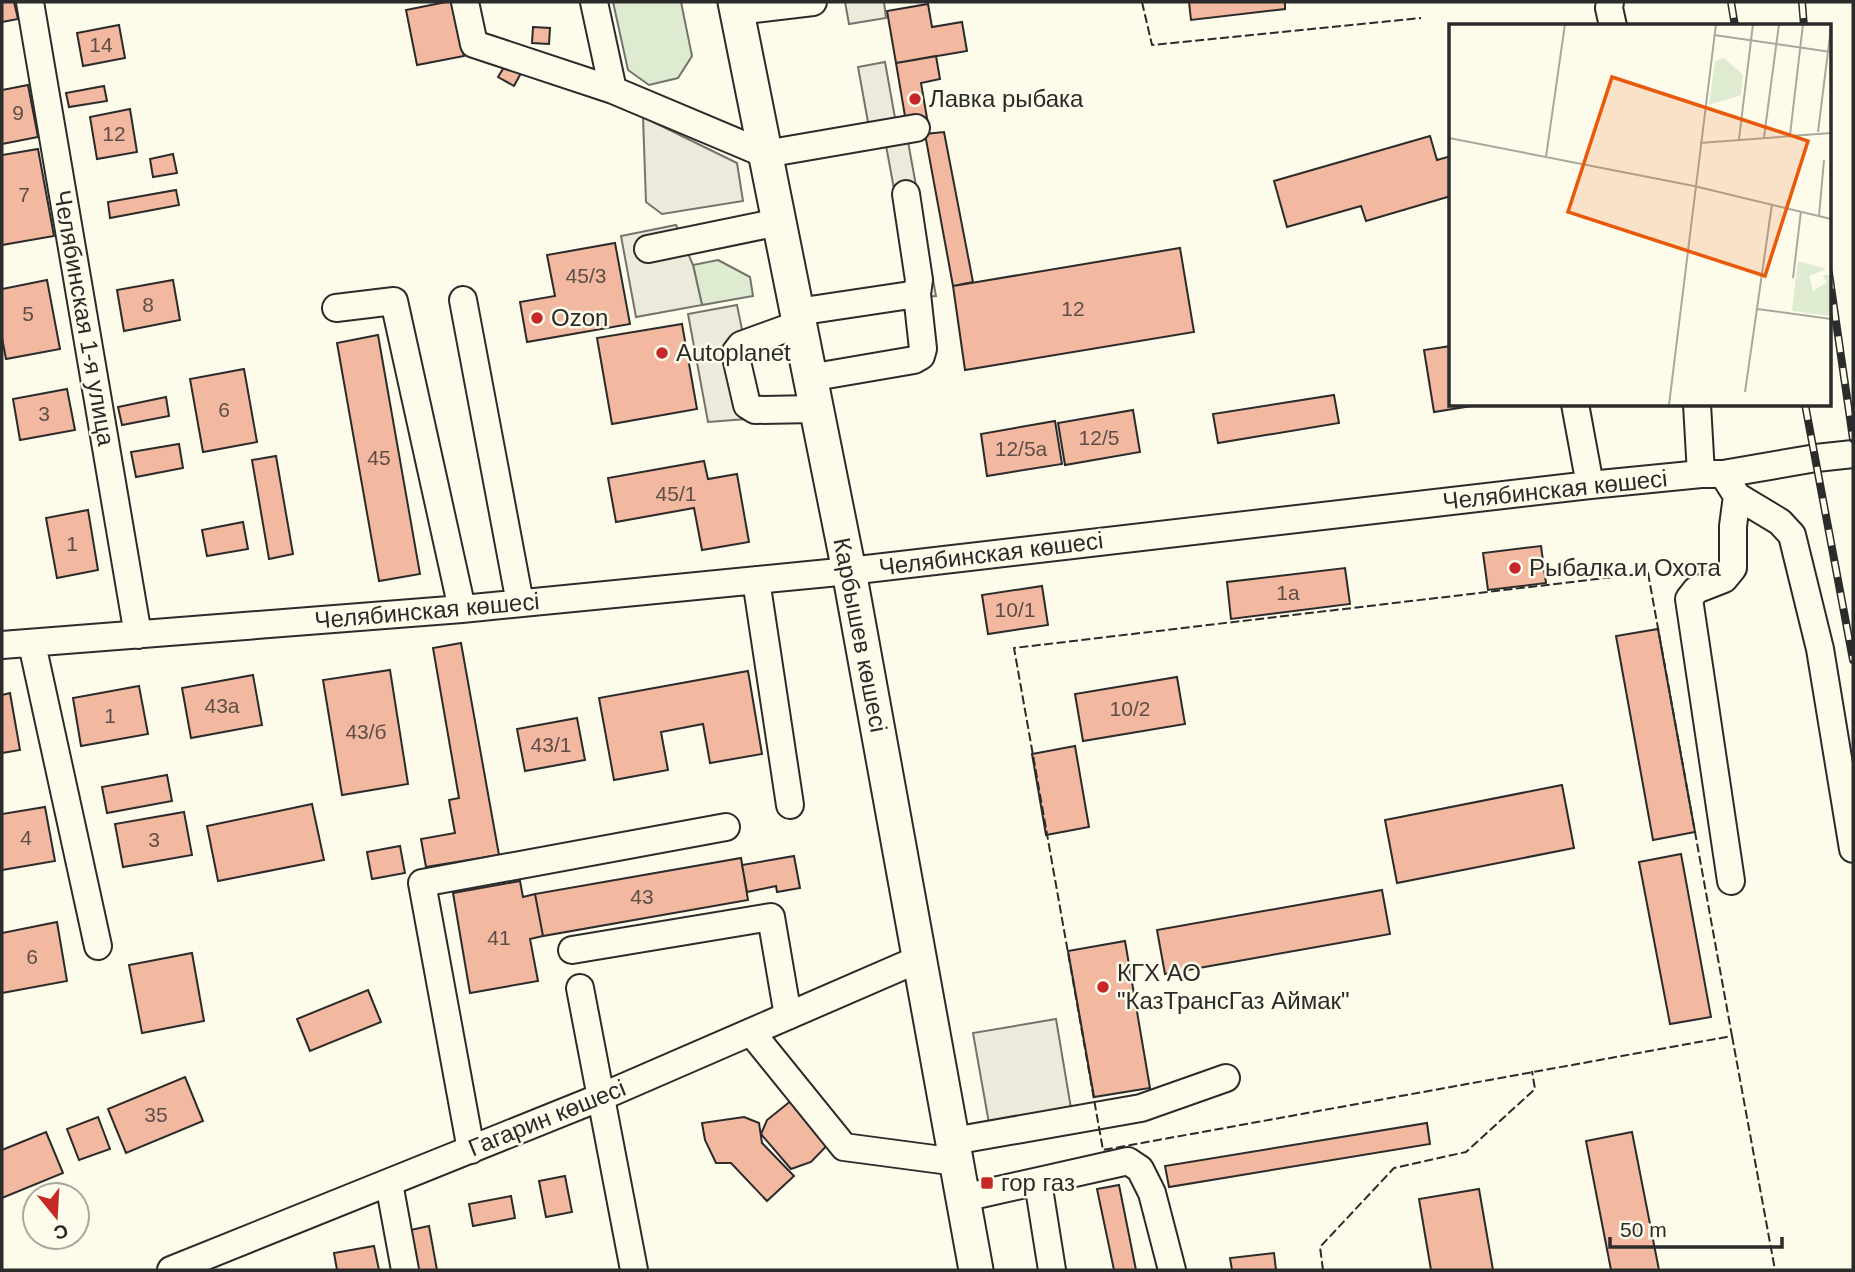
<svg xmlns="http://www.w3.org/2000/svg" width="1855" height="1272" viewBox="0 0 1855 1272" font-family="Helvetica,sans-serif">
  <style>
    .green { fill: #deebd1; stroke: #74746e; stroke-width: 2 }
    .parking { fill: #eceadb; stroke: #74746e; stroke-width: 2 }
    .building { fill: #f2b8a0; stroke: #2b2b2b; stroke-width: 2 }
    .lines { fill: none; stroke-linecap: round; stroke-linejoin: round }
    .minor-casing { stroke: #2b2b2b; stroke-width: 30 }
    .major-casing { stroke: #2b2b2b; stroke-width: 37 }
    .minor { stroke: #fdfbea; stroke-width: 26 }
    .major { stroke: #fdfbea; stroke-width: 33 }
    .rail-casing { stroke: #2b2b2b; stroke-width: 8 }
    .rail { stroke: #fdfbea; stroke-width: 5; stroke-dasharray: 16; stroke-linecap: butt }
    .fence { stroke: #2b2b2b; stroke-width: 2; stroke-dasharray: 9 3.5; stroke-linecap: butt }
    .poi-dot { fill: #c62828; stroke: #fdfbea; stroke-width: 2.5 }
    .labels { text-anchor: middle; stroke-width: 5; stroke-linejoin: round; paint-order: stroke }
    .number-label { font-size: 21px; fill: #5d4e48 }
    .poi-label { font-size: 24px; fill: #2b2b2b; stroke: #fdfbea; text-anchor: start }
    .street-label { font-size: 24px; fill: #2b2b2b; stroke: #fdfbea }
    .inset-road { fill: none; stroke: #a9a89e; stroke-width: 2 }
    .view { fill: #e8590c; fill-opacity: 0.15; stroke: #e8590c; stroke-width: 3.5 }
    .inset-edge { fill: none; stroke: #2b2b2b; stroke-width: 3.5 }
  </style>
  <rect width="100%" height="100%" fill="#fdfbea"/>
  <path class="green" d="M613,2H681L692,56L678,78L649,85L628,70Z
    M718,260L750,277L753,296L702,305L693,265Z"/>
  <path class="parking" d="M845,2H884L886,18L849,24Z
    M885,62L897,129L870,133L858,67Z
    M643,117L737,163L743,201L662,214L646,202Z
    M907,136L936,296L914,298L885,140Z
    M676,225L693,265L702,305L636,317L621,236Z
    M737,305L760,418L708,422L688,314Z
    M1056,1019L1075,1132L993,1146L973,1033Z"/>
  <path class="building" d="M2,2H14L18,19L2,22Z
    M446,2H452L464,56L417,65L406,10Z
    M1189,2H1285V9L1191,20Z
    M928,4L932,27L962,22L967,51L896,63L887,11Z
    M119,25L125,58L83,66L77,33Z
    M533,27L550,28L549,44L532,43Z
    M936,56L940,79L921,83L928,124L907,128L896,63Z
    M506,64L521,73L514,86L498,77Z
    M28,85L38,137L2,144V90Z
    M104,86L107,101L69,107L66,93Z
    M130,109L137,152L97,159L90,117Z
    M944,132L973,282L953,286L925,134Z
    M1430,136L1437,160L1451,156V196L1366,221L1361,206L1287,227L1274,181Z
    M38,149L54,236L2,245V155Z
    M173,154L177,173L153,177L150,159Z
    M176,190L179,205L110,218L108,202Z
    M615,243L630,324L527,342L520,302L555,296L547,255Z
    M1180,248L1194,332L965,370L953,286Z
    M47,280L60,349L6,359L2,338V289Z
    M173,280L180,320L124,331L117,290Z
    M682,324L697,409L612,424L597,338Z
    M378,335L420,574L379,581L337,343Z
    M1451,346V404H1484L1434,412L1424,350Z
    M244,369L257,442L203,452L190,379Z
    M67,389L75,430L20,440L13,399Z
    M1334,395L1339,423L1218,443L1213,414Z
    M166,397L169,416L122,425L118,407Z
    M1133,410L1140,452L1065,465L1058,423Z
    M1055,421L1062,464L987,476L981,434Z
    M179,444L183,468L136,477L131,452Z
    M276,456L293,554L269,559L252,460Z
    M704,461L708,479L737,474L749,542L702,550L694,508L616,522L608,478Z
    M88,510L98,570L57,578L46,518Z
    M243,522L248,549L207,556L202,530Z
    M1541,546L1546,583L1488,590L1483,553Z
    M1345,568L1350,604L1231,619L1227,582Z
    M1042,586L1048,625L988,634L982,595Z
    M1658,629L1695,832L1653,840L1616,636Z
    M461,643L499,855L426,867L421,839L455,833L449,800L459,798L433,648Z
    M390,670L408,784L342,795L323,680Z
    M748,671L762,754L710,763L703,724L661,732L668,770L614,780L599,698Z
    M253,675L262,725L191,738L182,688Z
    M1177,677L1185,724L1083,741L1075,694Z
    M139,686L148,734L81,746L73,698Z
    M10,693L20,750L2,753V695Z
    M577,718L585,760L525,771L517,729Z
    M1075,746L1089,827L1046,835L1032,754Z
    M167,775L172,801L107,813L102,787Z
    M1562,785L1574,848L1397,883L1385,820Z
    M312,804L324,860L218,881L207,826Z
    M45,807L55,861L2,870V814Z
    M184,812L192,855L123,867L115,824Z
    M400,846L405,873L372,879L367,852Z
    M1681,854L1711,1017L1670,1024L1639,862Z
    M794,856L800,888L777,892L776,886L747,892L742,865Z
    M741,858L748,900L543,936L535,894Z
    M520,881L523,897L535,894L543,936L530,939L538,981L470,993L453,893Z
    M1382,890L1390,934L1165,974L1157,930Z
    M57,922L67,981L2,993V933Z
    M1125,941L1150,1088L1094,1097L1068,951Z
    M192,953L204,1021L142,1033L129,965Z
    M368,990L381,1022L310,1051L297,1019Z
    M185,1077L203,1121L126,1153L108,1109Z
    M807,1088L842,1130L811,1162L791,1169L761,1134L767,1120Z
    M98,1117L110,1149L79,1160L67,1129Z
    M744,1117L759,1123L762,1143L794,1176L767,1201L731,1163H716L705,1140L702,1123Z
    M1427,1123L1430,1144L1169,1187L1165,1166Z
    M46,1132L63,1173L2,1198V1150Z
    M1632,1132L1659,1270H1611L1586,1141Z
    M565,1176L572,1212L546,1217L539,1181Z
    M1119,1185L1136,1270H1114L1097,1189Z
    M1479,1189L1493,1270H1431L1419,1199Z
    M511,1196L515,1218L473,1226L469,1204Z
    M429,1226L437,1270H413L406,1231Z
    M374,1246L379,1270H337L334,1253Z
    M1274,1253L1276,1270H1232L1230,1258Z"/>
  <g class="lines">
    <g class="minor-casing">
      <path id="minor" d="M30,2L138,635
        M465,2L474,44L613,90L765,154L916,128
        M594,2L613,90
        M1610,2L1609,8L1613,26
        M737,11L813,2
        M648,249L779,222
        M463,300L520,603
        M336,308L394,301L462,609
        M797,312L917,294
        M799,324L741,345L735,353L747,405L755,410L815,409
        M809,378L914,360L921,356L923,349L917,294L919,280L906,194
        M1575,404L1590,485
        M1697,404L1701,474
        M1723,474L1737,496L1780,522L1792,535L1820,649L1853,849
        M756,580L790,805
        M32,644L98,946
        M2,645L462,609L849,571L1590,485L1701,474H1723L1816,458L1853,454
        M1731,881L1689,599L1696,590L1724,579L1733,568V526L1737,496
        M572,950L771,917L788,1016
        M580,988L634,1270
        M751,1032L844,1147L957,1162
        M953,1141L1141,1108L1226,1078
        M471,1150L422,883L726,827
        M1038,1182L1052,1270
        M389,1183L405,1270
        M963,1198L1128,1161L1140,1169L1152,1193L1172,1270
        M171,1270L601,1097L919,959"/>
    </g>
    <g class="major-casing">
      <path id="major" d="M735,2L849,571L976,1270"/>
    </g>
    <use href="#minor" class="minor"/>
    <use href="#major" class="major"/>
    <g class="rail-casing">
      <path id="rail" d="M1731,2L1735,26
        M1802,2L1804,26
        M1829,273L1853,439
        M1805,404L1853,660"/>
    </g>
    <use href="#rail" class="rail"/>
    <path class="fence" d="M1142,2L1152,45L1421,18
      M1648,573L1732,1036L1103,1150L1014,648Z
      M1732,1036L1775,1270
      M1323,1270L1320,1247L1394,1168L1466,1152L1535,1089L1532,1071"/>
  </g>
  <g class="poi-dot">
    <circle cx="915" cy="99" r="7"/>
    <circle cx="537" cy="318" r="7"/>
    <circle cx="662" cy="353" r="7"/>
    <circle cx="1515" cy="568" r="7"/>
    <circle cx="1103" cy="987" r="7"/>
    <rect x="980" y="1176" width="14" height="14" rx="3.5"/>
  </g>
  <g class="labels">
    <g class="number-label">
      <text x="101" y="52">14</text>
      <text x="18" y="120">9</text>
      <text x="114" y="141">12</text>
      <text x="24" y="202">7</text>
      <text x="586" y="283">45/3</text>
      <text x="148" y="312">8</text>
      <text x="1073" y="316">12</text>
      <text x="28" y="321">5</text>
      <text x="224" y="417">6</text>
      <text x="44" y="421">3</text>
      <text x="1099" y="445">12/5</text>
      <text x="1021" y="456">12/5а</text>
      <text x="379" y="465">45</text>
      <text x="676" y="501">45/1</text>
      <text x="72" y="551">1</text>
      <text x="1288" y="600">1а</text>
      <text x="1015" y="617">10/1</text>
      <text x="222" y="713">43а</text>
      <text x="1130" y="716">10/2</text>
      <text x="110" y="723">1</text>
      <text x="366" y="739">43/б</text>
      <text x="551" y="752">43/1</text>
      <text x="26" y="845">4</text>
      <text x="154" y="847">3</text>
      <text x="642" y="904">43</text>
      <text x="499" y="945">41</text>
      <text x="32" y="964">6</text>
      <text x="156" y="1122">35</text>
    </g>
    <g class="poi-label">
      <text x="929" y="107">Лавка рыбака</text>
      <text x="551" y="326">Ozon</text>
      <text x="676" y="361">Autoplanet</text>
      <text x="1529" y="576">Рыбалка и Охота</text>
      <text x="1117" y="981">КГХ АО<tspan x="1117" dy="28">"КазТрансГаз Аймак"</tspan></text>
      <text x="1001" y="1191">гор газ</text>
    </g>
    <g class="street-label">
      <text transform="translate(84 318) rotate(80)" y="8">Челябинская 1-я улица</text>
      <text transform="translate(1555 490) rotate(-6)" y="8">Челябинская көшесі</text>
      <text transform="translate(991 554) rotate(-7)" y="8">Челябинская көшесі</text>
      <text transform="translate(427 611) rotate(-5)" y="8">Челябинская көшесі</text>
      <text transform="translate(860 635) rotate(79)" y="8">Карбышев көшесі</text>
      <text transform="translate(547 1118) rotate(-22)" y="8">Гагарин көшесі</text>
    </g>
  </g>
  <g transform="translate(1449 24)">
    <rect width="382" height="382" fill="#fdfbea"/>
    <path d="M275,34L294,51L292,71L260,81L266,37ZM349,237L377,245L360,252L364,267L378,258L373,251H381V292L343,287Z" fill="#deebd1"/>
    <path class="inset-road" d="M265,11L382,28M369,108L382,3M341,111L354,0M315,113L330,0M0,114L245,162L382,195M290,115L304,0M251,119L382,109M97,133L116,0M370,192L375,136M344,254L352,187M308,285L382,295M296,368L323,180M220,381L267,0"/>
    <path class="view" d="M163,53L359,117L316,252L119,188Z"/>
    <rect width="382" height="382" class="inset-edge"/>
  </g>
  <rect width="1855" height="1272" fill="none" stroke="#2b2b2b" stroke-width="7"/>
  <g transform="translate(56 1216) rotate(162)"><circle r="33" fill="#fdfbea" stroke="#a9a89e" stroke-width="2"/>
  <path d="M0-5L12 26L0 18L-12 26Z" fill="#c62828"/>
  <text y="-10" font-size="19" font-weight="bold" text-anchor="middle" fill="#2b2b2b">С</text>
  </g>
  <path d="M1610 1237v10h172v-10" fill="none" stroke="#2b2b2b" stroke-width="3.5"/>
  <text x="1620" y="1237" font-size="21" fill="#2b2b2b" stroke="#fdfbea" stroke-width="5" paint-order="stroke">50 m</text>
</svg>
